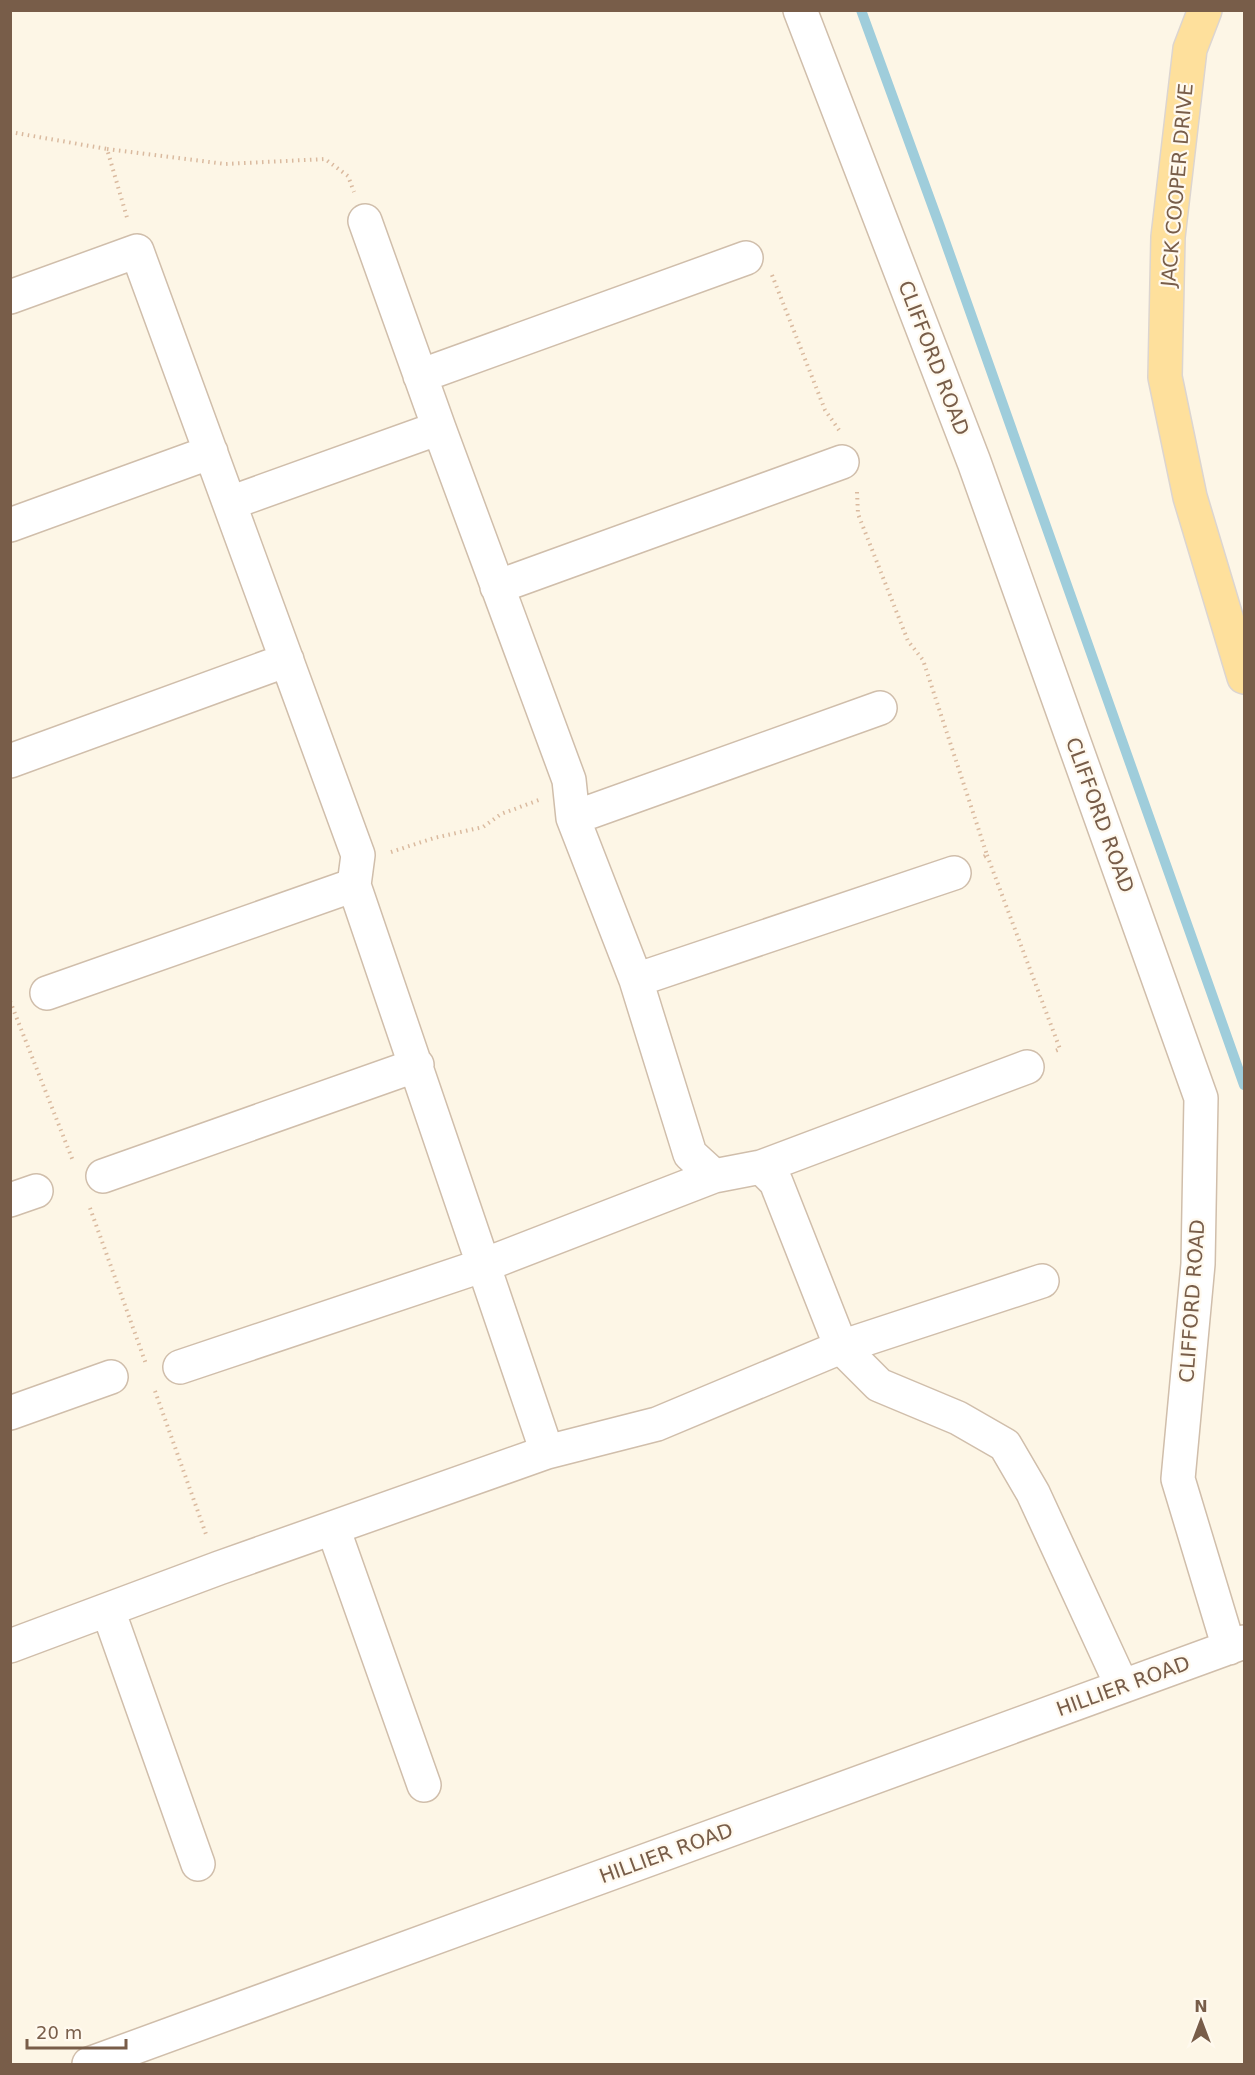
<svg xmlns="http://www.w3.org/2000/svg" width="1255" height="2075" viewBox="0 0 1255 2075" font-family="'DejaVu Sans',sans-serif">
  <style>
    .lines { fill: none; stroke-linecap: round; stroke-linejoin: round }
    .stream { stroke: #9fcddb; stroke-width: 10 }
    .minor-casing { stroke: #d0beab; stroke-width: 36 }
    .major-casing { stroke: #dcd5d0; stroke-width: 36 }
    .path { stroke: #daba9f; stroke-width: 4; stroke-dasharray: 1.5 4.5; stroke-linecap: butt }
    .minor { stroke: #fff; stroke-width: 33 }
    .major { stroke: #fee09c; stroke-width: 33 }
    .labels { text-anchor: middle; stroke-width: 4.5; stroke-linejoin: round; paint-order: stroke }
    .street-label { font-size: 20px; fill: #785d49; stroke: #fff9ee }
  </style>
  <rect width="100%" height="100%" fill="#fdf6e6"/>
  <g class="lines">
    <path class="stream" d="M861,10L939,224L1244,1085"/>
    <g class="minor-casing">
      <path id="minor" d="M800,10L974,462L1201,1098L1198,1264L1178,1479L1229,1648
        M365,221L439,428L569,780L573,818L636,980L690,1154L714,1176L761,1167L776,1182L841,1347L879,1385L958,1418L1005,1445L1033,1493L1122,1686
        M10,297L137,251L358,855L354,885L547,1452
        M420,376L746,258
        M230,503L439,428
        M10,525L211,452
        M497,587L842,462
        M10,761L287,660
        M573,818L880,708
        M636,980L954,873
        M47,993L354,885
        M761,1167L1027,1067
        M103,1176L417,1065
        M10,1200L36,1191
        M180,1367L484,1265L714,1176
        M10,1413L111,1377
        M333,1528L424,1785
        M108,1610L198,1864
        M10,1646L219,1568L547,1452L657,1424L841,1347L1042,1281
        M89,2064L1244,1642"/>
    </g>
    <g class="major-casing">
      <path id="major" d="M1205,10L1190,49L1168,237L1165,377L1190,497L1244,677"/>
    </g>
    <path class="path" d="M10,132L107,149L128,221
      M107,149L225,164L325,159L348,176L354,192
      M772,275L825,410L839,430
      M857,492L858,514L908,641L923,660L987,855L983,857
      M391,852L434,838L483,827L501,814L539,800
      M987,855L1060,1049L1055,1051
      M10,1001L73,1161
      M90,1208L146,1364
      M155,1391L207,1537"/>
    <use href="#minor" class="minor"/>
    <use href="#major" class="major"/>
  </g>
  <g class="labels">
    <g class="street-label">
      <text transform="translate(1177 185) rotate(-85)" y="7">JACK COOPER DRIVE</text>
      <text transform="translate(934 358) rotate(69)" y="7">CLIFFORD ROAD</text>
      <text transform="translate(1100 815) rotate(70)" y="7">CLIFFORD ROAD</text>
      <text transform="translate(1192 1301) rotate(-86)" y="7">CLIFFORD ROAD</text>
      <text transform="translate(1123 1686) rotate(-20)" y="7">HILLIER ROAD</text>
      <text transform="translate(666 1853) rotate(-20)" y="7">HILLIER ROAD</text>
    </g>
  </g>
  <rect width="1255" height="2075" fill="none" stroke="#785d49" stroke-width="24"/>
  <g transform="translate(1201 2021)" stroke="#fff9ee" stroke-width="4.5" paint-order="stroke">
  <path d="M0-4.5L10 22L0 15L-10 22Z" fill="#785d49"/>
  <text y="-9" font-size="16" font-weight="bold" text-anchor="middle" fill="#785d49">N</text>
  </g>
  <path d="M27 2039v9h99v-9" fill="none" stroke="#785d49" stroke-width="3"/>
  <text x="36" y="2039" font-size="18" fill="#785d49" stroke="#fff9ee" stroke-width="4.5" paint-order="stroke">20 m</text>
</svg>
